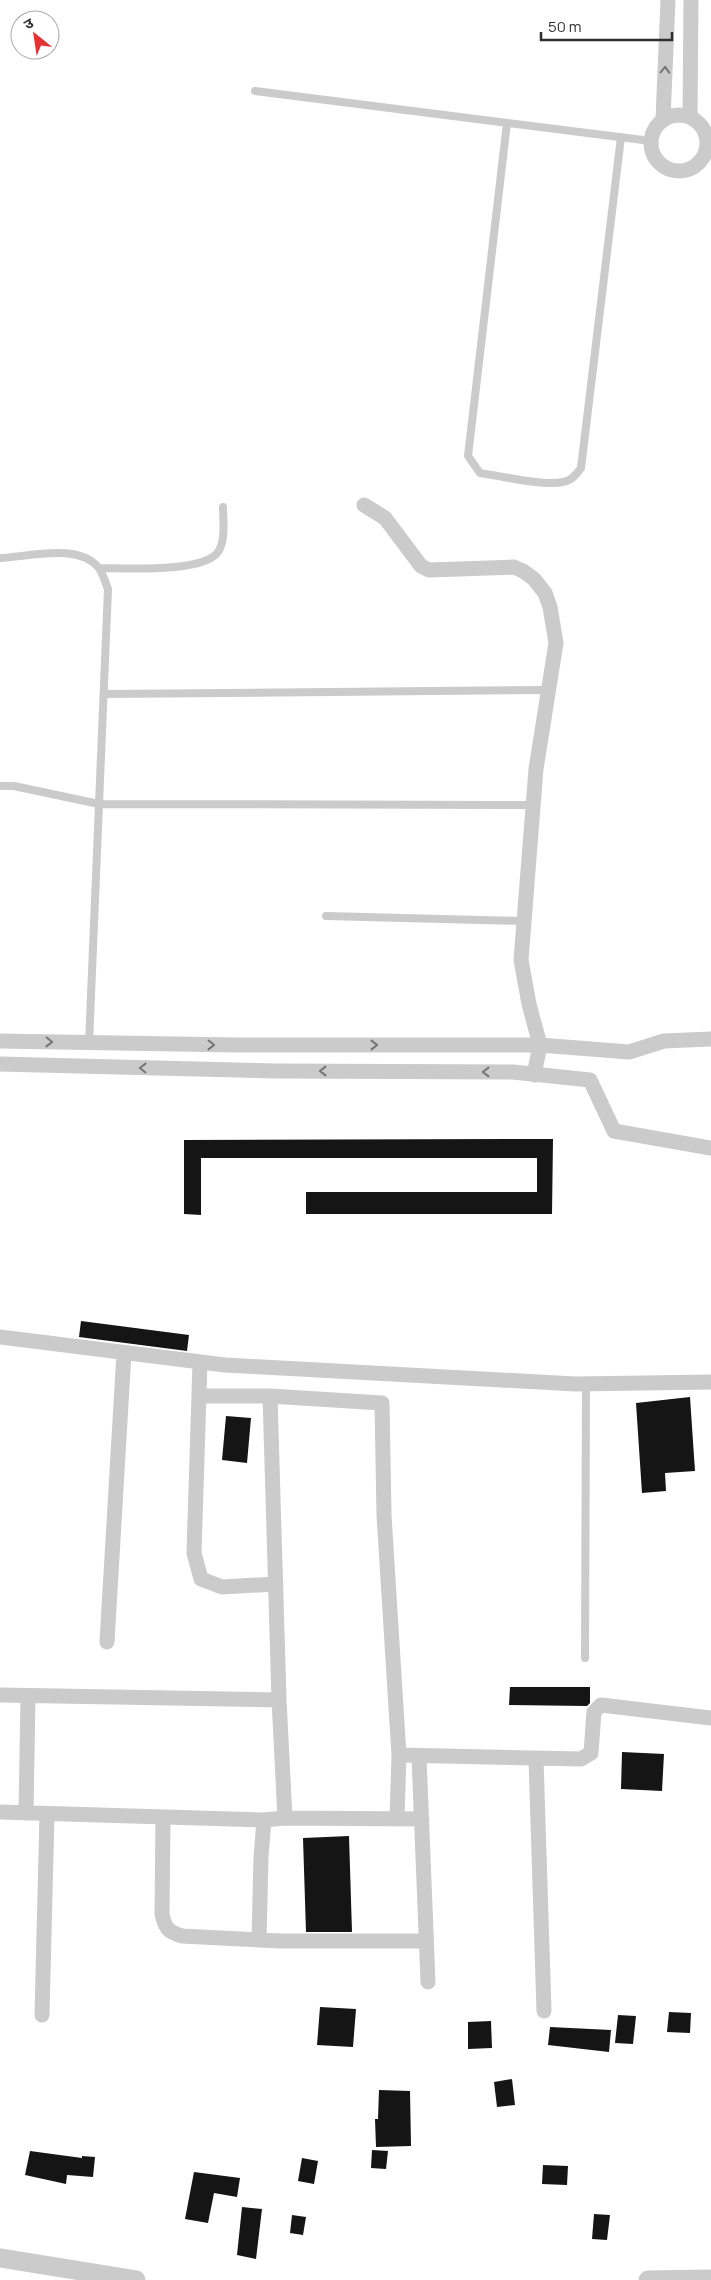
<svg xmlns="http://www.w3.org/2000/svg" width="711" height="2280" viewBox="0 0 711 2280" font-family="Manrope,'Noto Sans Devanagari',sans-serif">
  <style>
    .building { fill: #151515 }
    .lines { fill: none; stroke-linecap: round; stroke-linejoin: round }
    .service { stroke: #cbcbcb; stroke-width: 8 }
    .minor { stroke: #cbcbcb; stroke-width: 15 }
    .tertiary { stroke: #cbcbcb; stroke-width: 19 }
    .oneway { stroke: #757575 }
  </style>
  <rect width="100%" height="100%" fill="#fff"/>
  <path class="building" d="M553,1139L552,1214H306V1192H537V1158H201V1215L184,1214V1140Z
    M81,1321L189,1335L187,1351L79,1337Z
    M690,1397L695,1471L665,1473L666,1491L642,1493L636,1403Z
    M226,1416L251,1418L247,1463L222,1460Z
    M510,1687H590V1703L587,1706L509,1705Z
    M622,1752L664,1754L662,1791L621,1789Z
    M349,1836L352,1932H306L303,1838Z
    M320,2007L356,2009L353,2047L317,2045Z
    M669,2012L691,2013L690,2033L667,2032Z
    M618,2015L636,2016L633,2044L615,2043Z
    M491,2021L492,2048L468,2049V2022Z
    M550,2027L611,2030L609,2052L548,2045Z
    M512,2079L515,2105L497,2107L494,2082Z
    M379,2090L410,2091L411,2146L376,2147L375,2119H378Z
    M372,2150L388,2151L386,2169L371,2168Z
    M30,2151L82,2158V2156L95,2157L93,2177L67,2175L66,2184L25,2175Z
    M302,2158L318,2161L314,2184L298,2181Z
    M543,2165L568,2166L567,2185L542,2184Z
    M194,2172L240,2178L237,2197L214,2193L208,2223L185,2219Z
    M242,2207L262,2209L256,2259L237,2255Z
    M594,2214L610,2215L607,2240L592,2239Z
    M292,2215L306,2217L303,2235L290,2233Z"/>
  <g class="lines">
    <path class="service" d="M255,91L651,141
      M507,123L468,456L480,473C501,476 543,486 563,482C571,481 576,475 581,468L621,137
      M0,558C28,557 78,543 98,567C103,573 105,582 108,589L89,1043
      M99,568C123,568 204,573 218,552C226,541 223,519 223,507
      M104,694L549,690
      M0,786H14L99,804L533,805
      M326,916L524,921
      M585,1658L586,1384"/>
    <path class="minor" d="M651 143a28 28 0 1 1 56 0a28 28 0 1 1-56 0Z
      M690,116L691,0
      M663,119L668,0
      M364,505L385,518L421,566L429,570L514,567L523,571L534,579L545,593L550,607L556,643L536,769L521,960L529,1004L540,1045L534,1075
      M0,1041L235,1045H540L629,1052L664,1041L711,1039
      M0,1064L276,1071L513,1072L590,1080L614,1131L711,1148
      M0,1337L225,1365L575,1384L711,1382
      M200,1362L194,1553L201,1579L222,1587L276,1584
      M199,1396H270L382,1403L384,1515L399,1755L397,1818
      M270,1396L279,1700L285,1818
      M107,1642L124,1353
      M0,1695L279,1700
      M399,1755L581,1759L591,1753L594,1712L601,1705L711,1718
      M419,1757L428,1982
      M536,1759L544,2011
      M0,1812L264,1820L285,1818L422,1819
      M26,1813L28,1696
      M163,1817L162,1914C165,1928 168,1932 182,1936L280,1941H426
      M259,1940L261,1857L264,1820
      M42,2015L47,1814"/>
    <path class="tertiary" d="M0,2258L136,2280
      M648,2280L711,2279"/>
  </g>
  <defs><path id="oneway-chevron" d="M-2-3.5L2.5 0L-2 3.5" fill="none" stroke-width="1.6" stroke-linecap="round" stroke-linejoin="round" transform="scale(1.25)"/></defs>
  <g class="oneway">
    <use href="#oneway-chevron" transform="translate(665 70) rotate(-88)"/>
    <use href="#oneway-chevron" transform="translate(49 1042) rotate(1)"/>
    <use href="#oneway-chevron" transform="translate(211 1045) rotate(1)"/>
    <use href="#oneway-chevron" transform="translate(374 1045)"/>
    <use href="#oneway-chevron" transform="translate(143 1068) rotate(-179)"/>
    <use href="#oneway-chevron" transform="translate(323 1071) rotate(-180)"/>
    <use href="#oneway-chevron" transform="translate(486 1072) rotate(-180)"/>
  </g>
  <g transform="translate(35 35) rotate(330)"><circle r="24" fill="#ffffff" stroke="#ababab"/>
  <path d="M0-4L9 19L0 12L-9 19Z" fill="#e53133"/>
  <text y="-8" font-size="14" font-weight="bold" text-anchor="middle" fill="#2e2e2e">उ</text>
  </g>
  <path d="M541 32v8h131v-8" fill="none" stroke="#2e2e2e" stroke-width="2.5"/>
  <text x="548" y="32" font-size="15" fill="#2e2e2e" stroke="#ffffff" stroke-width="4" paint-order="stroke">50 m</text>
</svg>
